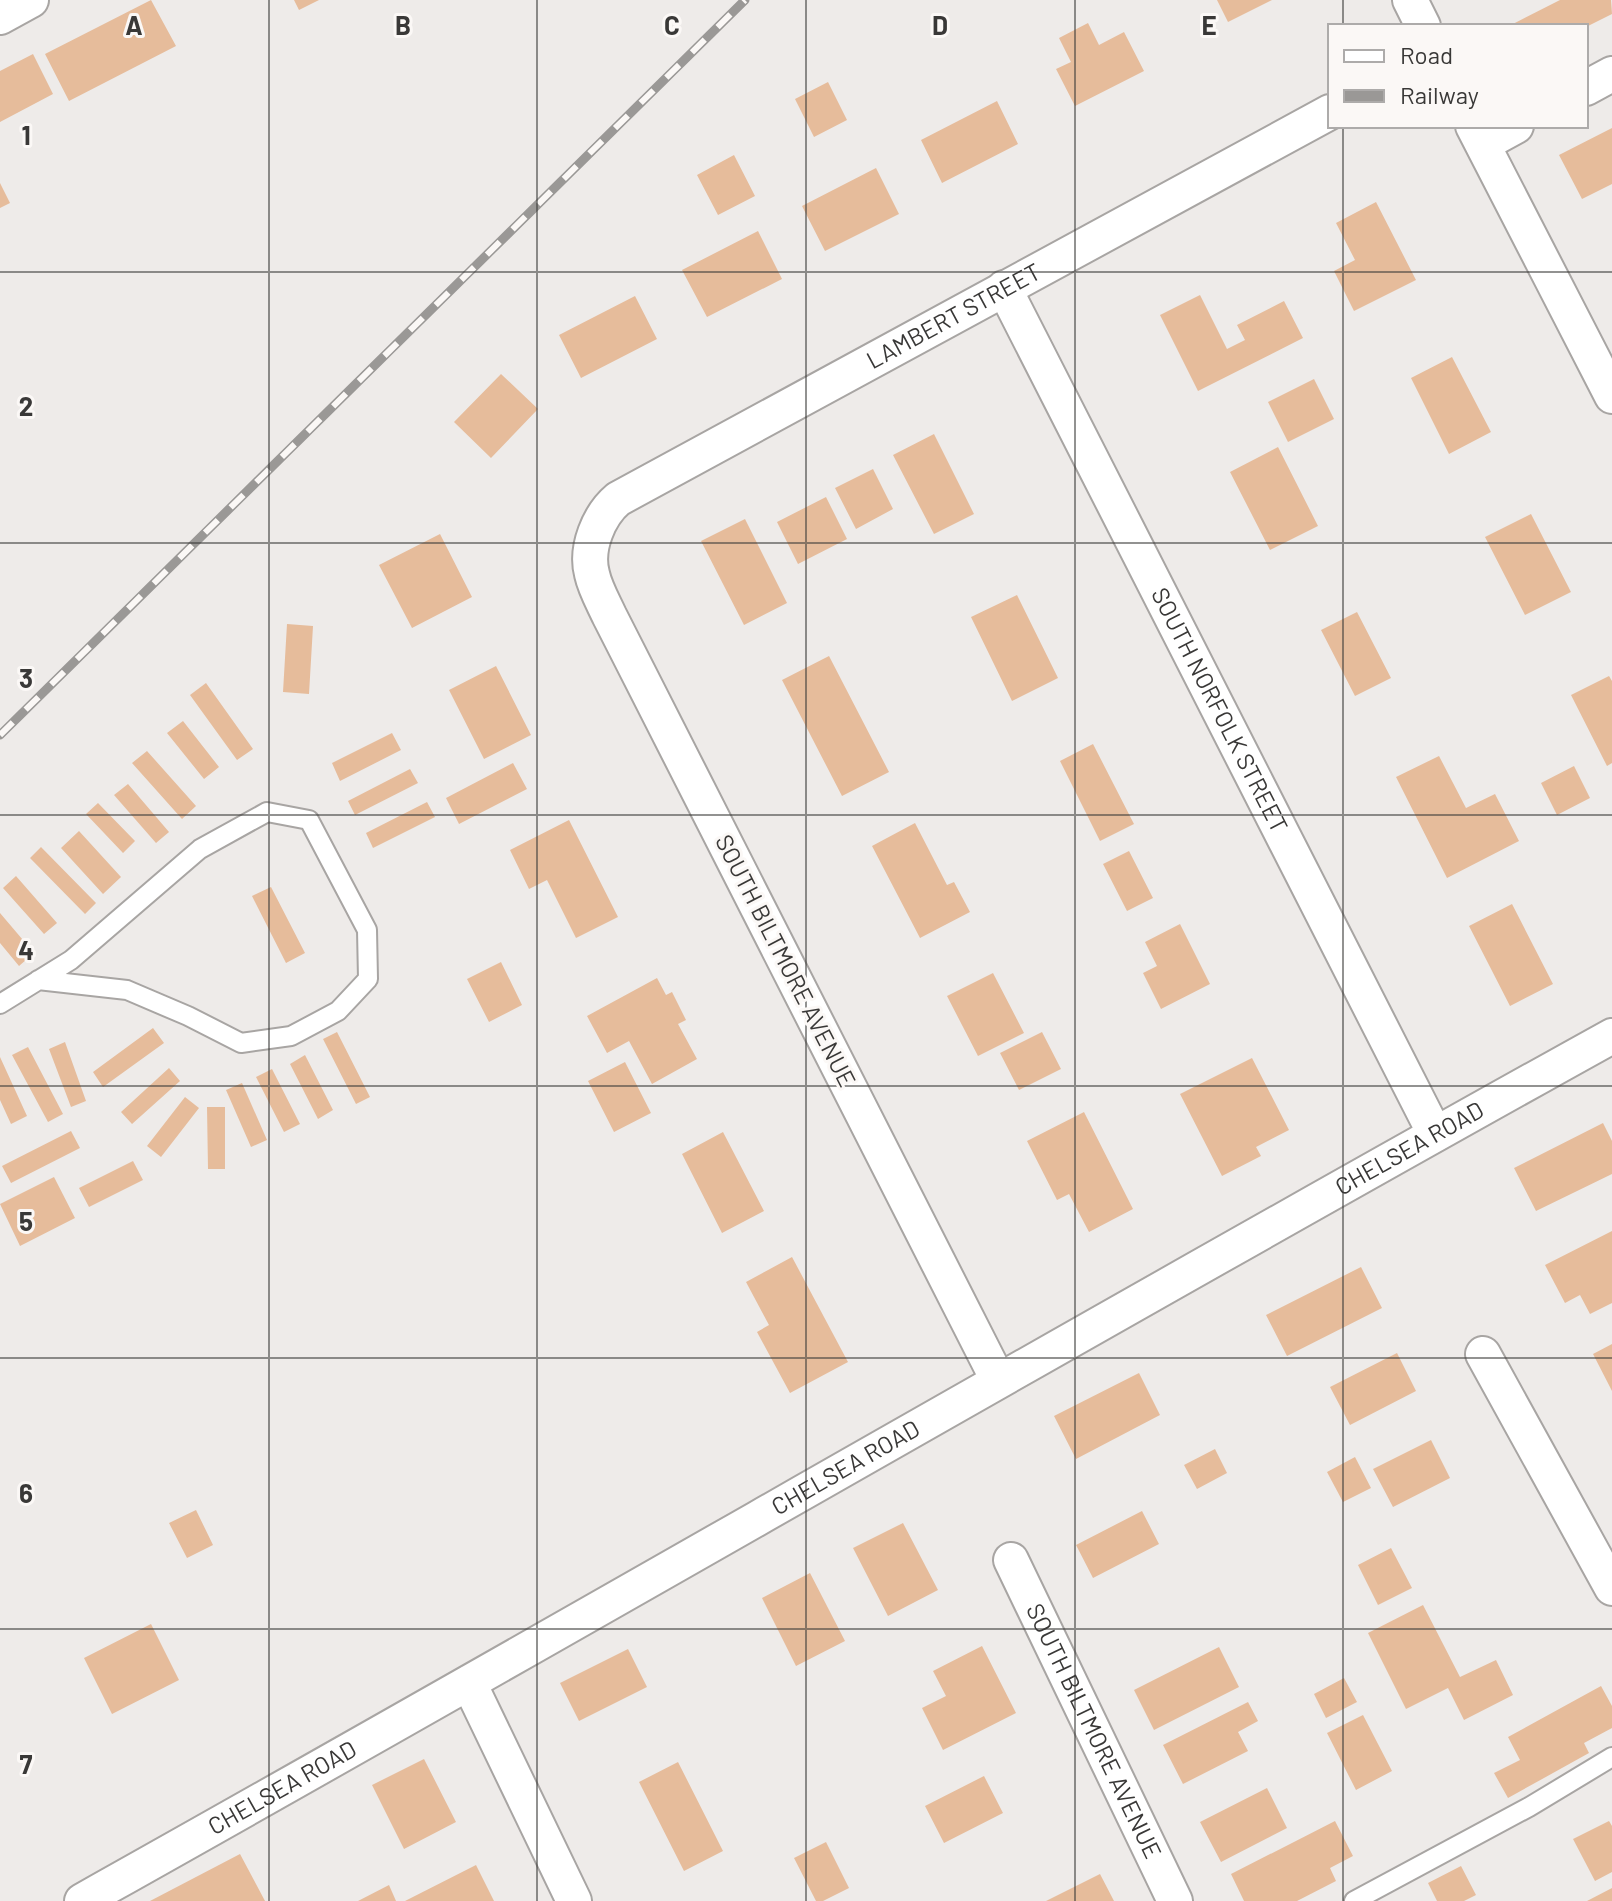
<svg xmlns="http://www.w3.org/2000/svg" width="1612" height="1901" viewBox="0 0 1612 1901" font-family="Barlow,sans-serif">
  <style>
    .building { fill: #e6bc9b }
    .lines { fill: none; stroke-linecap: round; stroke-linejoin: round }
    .service-casing { stroke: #a8a5a3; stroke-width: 22 }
    .minor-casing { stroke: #a8a5a3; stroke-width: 38 }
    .service { stroke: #fff; stroke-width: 18 }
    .minor { stroke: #fff; stroke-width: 34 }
    .rail-casing { stroke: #9a9896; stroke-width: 9 }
    .rail { stroke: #fbf8f6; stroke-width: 6; stroke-dasharray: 18; stroke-linecap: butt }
    .grid { fill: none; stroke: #393837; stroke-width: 2; stroke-opacity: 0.55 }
    .labels { text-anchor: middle; stroke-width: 6; stroke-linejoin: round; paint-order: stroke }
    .street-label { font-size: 24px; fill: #393837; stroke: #fbf8f6 }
    .grid-label { font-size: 26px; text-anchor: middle; font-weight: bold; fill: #393837; stroke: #fbf8f6; stroke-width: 6; stroke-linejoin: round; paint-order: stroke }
  </style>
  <rect width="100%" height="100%" fill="#eeebe9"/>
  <path class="building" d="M151,0L176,46L69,101L45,54Z
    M294,0H319L299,10Z
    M1217,0H1272L1228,22Z
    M1560,0H1611L1612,14L1586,27L1509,26Z
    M1088,23L1099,45L1124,32L1144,71L1075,106L1056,69L1071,62L1059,38Z
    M33,54L53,94L0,122V71Z
    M828,82L847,120L814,137L795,99Z
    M997,101L1018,144L942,183L921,140Z
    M1612,128V184L1582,199L1559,155Z
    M734,155L755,196L718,215L697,175Z
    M876,168L899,214L825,251L802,206Z
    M0,183L10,203L0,208Z
    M1376,202L1416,280L1354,311L1334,271L1355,260L1336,223Z
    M758,231L782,279L707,317L682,270Z
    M1200,295L1227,349L1245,340L1237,325L1284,301L1303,338L1198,391L1160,315Z
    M635,296L657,339L581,378L559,335Z
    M1452,357L1491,432L1449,454L1411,378Z
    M501,374L538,409L491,458L454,422Z
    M1314,379L1334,419L1288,442L1268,402Z
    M934,434L974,514L934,534L893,455Z
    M1278,447L1318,526L1270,550L1230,472Z
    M873,469L893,509L856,529L835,488Z
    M826,497L847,539L798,564L777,522Z
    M1531,514L1571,592L1525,615L1485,537Z
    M745,519L787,603L744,625L701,541Z
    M440,534L472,597L412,628L379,565Z
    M1017,595L1058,678L1012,701L971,617Z
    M1357,612L1391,678L1355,696L1321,630Z
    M287,624L313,626L309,694L283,692Z
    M829,656L889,772L842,796L782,680Z
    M496,666L531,735L484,759L449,690Z
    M1609,676L1612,681V763L1607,766L1571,695Z
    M206,683L253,749L237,760L190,695Z
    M183,721L219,767L204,779L167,733Z
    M392,733L401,750L340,781L332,763Z
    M1093,744L1134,824L1100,841L1060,761Z
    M147,751L196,806L182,819L132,763Z
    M1439,756L1466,808L1495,794L1519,841L1447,878L1396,777Z
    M513,763L527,789L459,824L446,798Z
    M1574,766L1590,798L1557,815L1541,783Z
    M410,769L418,783L355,815L348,801Z
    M128,784L169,832L156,843L114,795Z
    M427,802L435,817L373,848L366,833Z
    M98,803L135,841L123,853L86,814Z
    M569,820L618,917L576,938L547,880L529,889L510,850Z
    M915,823L947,885L954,882L970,912L920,938L872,846Z
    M79,831L121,877L103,894L61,848Z
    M41,847L96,903L85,914L30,858Z
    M1129,851L1153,898L1127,911L1103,864Z
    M16,876L57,923L44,934L3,888Z
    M271,887L305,953L286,963L252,896Z
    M1512,904L1553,984L1510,1006L1469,926Z
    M0,913L34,953L19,966L0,943Z
    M1180,924L1210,984L1161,1009L1143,973L1157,966L1145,942Z
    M501,962L522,1005L489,1022L467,979Z
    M993,973L1024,1033L978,1056L947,996Z
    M657,978L666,995L672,992L686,1020L678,1024L697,1059L652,1084L629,1041L607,1053L587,1016Z
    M153,1028L164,1043L103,1087L93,1072Z
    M337,1032L370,1097L356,1104L323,1039Z
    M1042,1032L1061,1069L1019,1090L1000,1053Z
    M65,1042L86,1101L71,1107L49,1049Z
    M28,1047L63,1114L48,1122L12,1055Z
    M305,1055L333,1110L318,1119L290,1064Z
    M0,1057L27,1116L11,1124L0,1100Z
    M1252,1058L1289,1130L1256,1147L1261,1156L1222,1176L1180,1094Z
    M625,1062L651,1113L614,1132L588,1081Z
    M169,1068L180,1081L132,1124L121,1112Z
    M272,1069L300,1124L284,1132L256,1077Z
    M242,1083L267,1140L251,1147L226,1090Z
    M185,1097L199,1108L161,1157L147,1146Z
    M207,1107H225V1169H208Z
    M1084,1112L1133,1209L1089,1232L1069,1194L1057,1200L1027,1141Z
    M1603,1123L1612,1141V1174L1536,1211L1514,1168Z
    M71,1131L80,1148L11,1183L2,1166Z
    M723,1132L764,1211L722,1233L682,1154Z
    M133,1161L143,1180L89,1207L79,1188Z
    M54,1177L75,1218L20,1246L0,1204Z
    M1612,1231V1303L1590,1314L1580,1295L1565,1303L1545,1265Z
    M792,1257L848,1362L790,1393L757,1332L769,1325L746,1282Z
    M1361,1267L1382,1308L1287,1356L1266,1315Z
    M1612,1344V1391L1593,1354Z
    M1397,1353L1416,1391L1350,1425L1330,1387Z
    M1139,1373L1160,1415L1076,1459L1054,1416Z
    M1431,1440L1450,1478L1393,1507L1373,1469Z
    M1215,1449L1227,1473L1197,1489L1184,1465Z
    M1355,1457L1371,1488L1343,1502L1327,1472Z
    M196,1510L213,1545L187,1558L169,1523Z
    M1142,1511L1159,1544L1093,1578L1076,1545Z
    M903,1523L938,1590L888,1616L853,1548Z
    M1391,1548L1412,1588L1378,1605L1358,1565Z
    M810,1573L845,1641L796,1666L762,1598Z
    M1423,1605L1460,1677L1496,1660L1513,1695L1464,1720L1448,1688L1406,1709L1368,1633Z
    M151,1624L179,1680L112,1714L84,1658Z
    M982,1646L1016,1713L943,1750L922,1708L946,1696L933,1671Z
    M1219,1647L1239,1687L1154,1730L1134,1690Z
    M628,1649L647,1687L579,1721L560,1683Z
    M1344,1678L1357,1702L1326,1718L1314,1694Z
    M1601,1686L1612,1706V1728L1584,1743L1589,1753L1508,1798L1494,1773L1520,1760L1508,1737Z
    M1248,1702L1258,1721L1238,1732L1248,1751L1183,1784L1163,1745Z
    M1363,1715L1392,1771L1356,1790L1327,1733Z
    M424,1759L456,1822L404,1849L372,1785Z
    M678,1762L723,1851L684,1871L639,1782Z
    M984,1776L1003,1813L944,1843L925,1806Z
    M1267,1788L1287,1828L1221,1862L1200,1822Z
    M1335,1821L1353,1856L1330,1868L1336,1881L1297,1901H1244L1231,1874Z
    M1609,1821L1612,1826V1872L1595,1881L1573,1839Z
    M826,1842L849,1888L823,1901H816L794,1858Z
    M240,1854L265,1901H150Z
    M476,1865L494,1901H405Z
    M1461,1866L1476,1895L1464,1901H1437L1428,1883Z
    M1100,1874L1114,1901H1046Z
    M389,1885L396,1901H358Z
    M1612,1888V1901H1587Z"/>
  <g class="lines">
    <g class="service-casing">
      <path id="service" d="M0,1004L71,960L200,849L267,812L309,820L367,930L368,979L338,1011L291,1036L241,1043L188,1016L127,990L38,980
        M1354,1901L1529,1807L1612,1757"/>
    </g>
    <g class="minor-casing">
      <g id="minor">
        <path d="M1410,0L1423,26"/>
        <path d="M0,17L31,0"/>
        <path d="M1586,88L1612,74"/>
        <path d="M1473,126L1612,396"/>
        <path d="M1483,144L1516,126"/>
        <path id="s1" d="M1004,288L1435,1134"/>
        <path d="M1483,1354L1612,1588"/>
        <path id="s2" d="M998,1380L609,615C603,602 595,588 592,574C585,548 599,515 618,499L1330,112"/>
        <path id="s3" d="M1011,1560L1175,1901"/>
        <path d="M469,1683L574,1901"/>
        <path id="s4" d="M82,1901C593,1615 1099,1320 1612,1036"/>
      </g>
    </g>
    <use href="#service" class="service"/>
    <use href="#minor" class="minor"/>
    <g class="rail-casing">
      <path id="rail" d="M0,735L745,0"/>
    </g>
    <use href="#rail" class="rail"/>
  </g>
  <path class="grid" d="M269,0V1901M537,0V1901M806,0V1901M1075,0V1901M1343,0V26M1343,126V1901M0,272H1612M0,543H1612M0,815H1612M0,1086H1612M0,1358H1612M0,1629H1612"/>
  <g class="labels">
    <g class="street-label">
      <text dy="8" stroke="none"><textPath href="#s2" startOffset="1368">LAMBERT STREET</textPath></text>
      <text dy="8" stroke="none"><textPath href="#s1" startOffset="474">SOUTH NORFOLK STREET</textPath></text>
      <text transform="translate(785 961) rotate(63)" y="8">SOUTH BILTMORE AVENUE</text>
      <text dy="8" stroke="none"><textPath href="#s4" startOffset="1526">CHELSEA ROAD</textPath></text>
      <text dy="8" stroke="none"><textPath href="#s4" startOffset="878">CHELSEA ROAD</textPath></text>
      <text dy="8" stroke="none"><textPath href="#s3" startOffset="190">SOUTH BILTMORE AVENUE</textPath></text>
      <text dy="8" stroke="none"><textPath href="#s4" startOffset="230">CHELSEA ROAD</textPath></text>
    </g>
  </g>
  <g class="grid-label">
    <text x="134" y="35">A</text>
    <text x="403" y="35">B</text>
    <text x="672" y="35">C</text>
    <text x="940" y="35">D</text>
    <text x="1209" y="35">E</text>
    <text x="26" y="145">1</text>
    <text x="26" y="416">2</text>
    <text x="26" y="688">3</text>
    <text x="26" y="960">4</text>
    <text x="26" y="1231">5</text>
    <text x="26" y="1503">6</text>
    <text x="26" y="1774">7</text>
  </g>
  <rect x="1328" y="24" width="260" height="104" fill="#fbf8f6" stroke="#adabaa" stroke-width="2"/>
  <rect x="1344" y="50" width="40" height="12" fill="#ffffff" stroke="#adabaa" stroke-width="2"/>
  <text x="1400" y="64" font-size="24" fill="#393837">Road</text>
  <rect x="1344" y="90" width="40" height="12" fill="#9a9896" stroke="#adabaa" stroke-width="2"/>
  <text x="1400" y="104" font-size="24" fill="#393837">Railway</text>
</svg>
